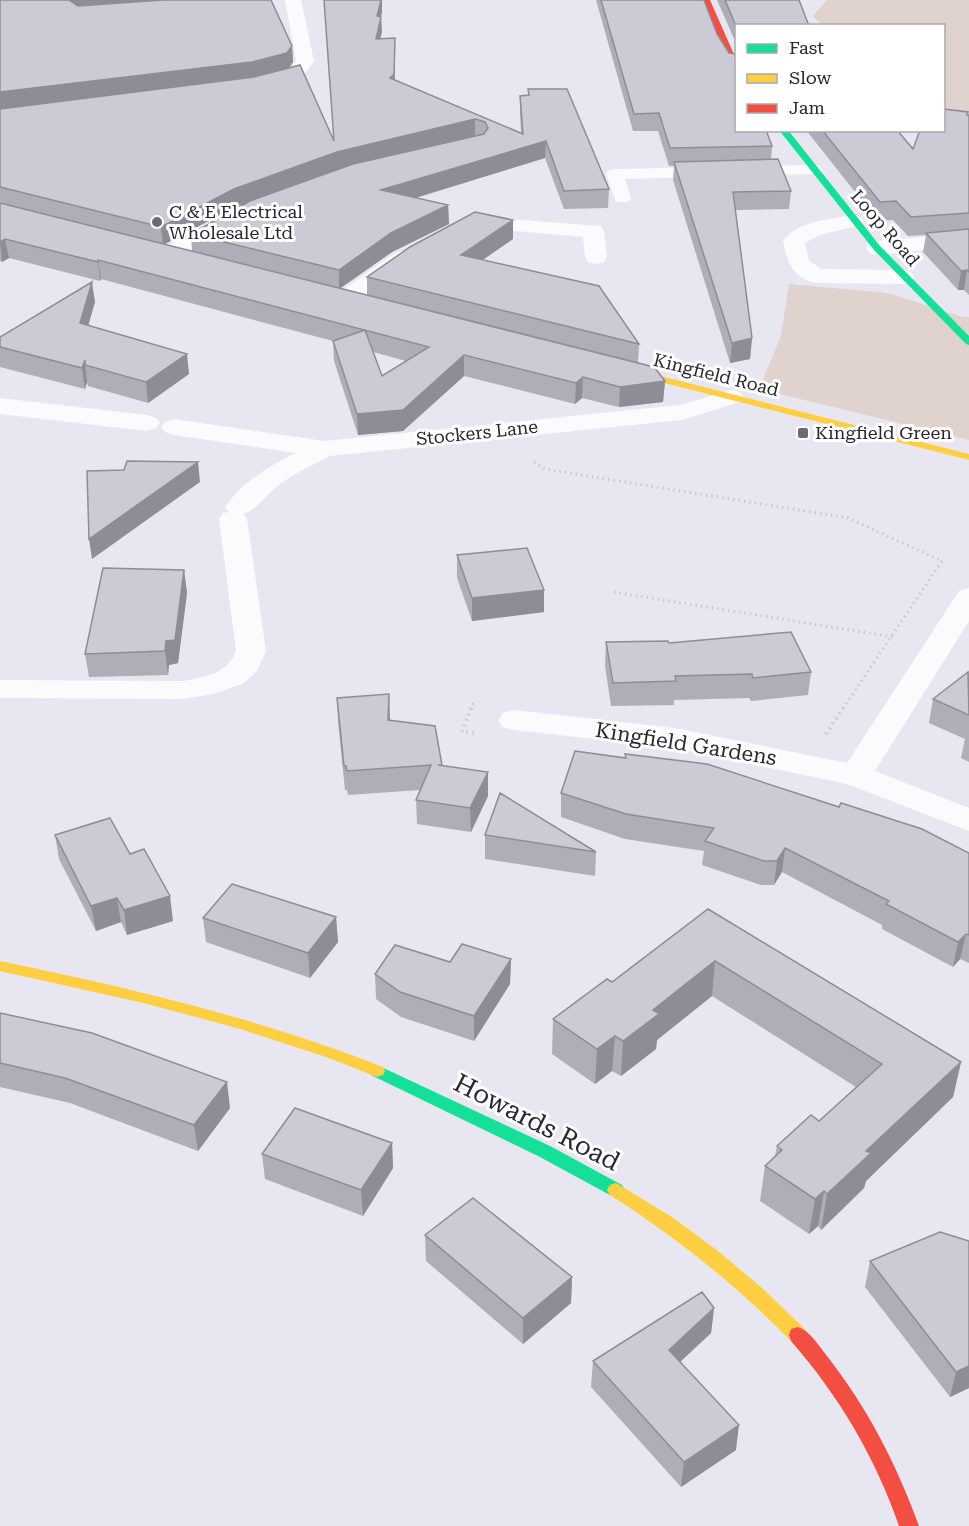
<svg xmlns="http://www.w3.org/2000/svg" width="969" height="1526" viewBox="0 0 969 1526" font-family="'Roboto Serif',serif">
  <style>
    .green { fill: #e0d2cc }
    .lines { fill: none; stroke-linecap: round; stroke-linejoin: round }
    .path-far1 { stroke: #c9c9cd; stroke-width: 3; stroke-dasharray: 1.5 4; stroke-linecap: butt }
    .path { stroke: #c9c9cd; stroke-width: 4; stroke-dasharray: 1.5 4.5; stroke-linecap: butt }
    .lane { fill: #fbfbfd; fill-rule: evenodd }
    .street { fill: #fbfbfd; fill-rule: evenodd }
    .fast { fill: #16e098; fill-rule: evenodd }
    .slow { fill: #ffcf43; fill-rule: evenodd }
    .jam { fill: #f24e42; fill-rule: evenodd }
    .wall { fill: #afaeb7; fill-rule: evenodd }
    .shaded-wall { fill: #8e8d95 }
    .building { fill: #cbcad5; stroke: #8e8d95; stroke-width: 1.5 }
    .poi-dot { fill: #6c6a74; stroke: #fff; stroke-width: 2 }
    .labels { text-anchor: middle; stroke-width: 6; stroke-linejoin: round; paint-order: stroke }
    .far-poi-label { font-size: 18px; fill: #292830; stroke: #fff; text-anchor: start }
    .far-street-label { font-size: 18px; fill: #292830; stroke: #fff }
    .street-label { font-size: 21px; fill: #292830; stroke: #fff }
    .near-street-label { font-size: 26px; fill: #292830; stroke: #fff }
  </style>
  <rect width="100%" height="100%" fill="#e7e6f1"/>
  <path class="green" d="M827,0H969V123L944,120V26L822,25L813,16Z
    M789,284L888,293L962,317H969V440L759,389L781,336Z"/>
  <g class="lines">
    <path class="path-far1" d="M534,462L545,469L848,518L942,561L842,710
      M614,592L893,637
      M471,710L473,704L477,705"/>
    <path class="path" d="M471,708L462,732L477,733
      M826,734L843,708"/>
    <path class="lane" d="M814,165L820,166L823,170L820,174L625,179L631,198L628,202H616L606,174L609,170L615,169Z"/>
    <path class="street" d="M285,0H301L314,61L301,79L261,89L255,88L252,84L255,80L289,71L296,61Z
      M231,214L238,216L242,220L238,224L177,259L169,261L161,259L158,254L161,249Z
      M853,215L860,217L864,221L860,225L820,235L805,243L809,260L821,269L903,270L911,272L914,277L911,282L903,284L815,283C792,277 787,262 783,241C797,221 831,219 853,215Z
      M469,216L601,226L604,231L607,257L604,262L596,264L588,262L585,257L583,237L462,226L458,222L462,218Z
      M969,233V245L877,255L869,253L866,248L869,243L877,241Z
      M403,251L411,253L414,258L411,263L353,304L345,306L337,304L334,299L337,294L395,253Z
      M731,390L740,392L743,397L740,402L682,420L330,456C313,465 295,473 280,484C269,492 256,511 243,514L247,519L266,651L257,671L244,683L214,694L183,699L0,698V680L183,681C205,677 227,674 236,651L219,519L223,513L229,512L225,507C242,482 269,466 296,453L174,435L165,432L161,427L165,422L174,419L324,441L680,405Z
      M0,398L147,415L156,418L160,423L156,428L147,431L0,414Z
      M969,588V621L875,771L969,808V831L847,784L675,748L514,730L503,727L498,720L503,713L514,710L675,728L847,763L959,591Z"/>
    <path class="fast" d="M779,130H788L880,246L969,336V345L966,344L874,250Z
      M377,1065L550,1146L622,1185L625,1190L622,1195L616,1197L610,1195L538,1156L371,1075L369,1071L371,1067Z"/>
    <path class="slow" d="M621,366L969,454V460L617,371V367Z
      M0,961C130,988 259,1018 383,1067L385,1071L383,1075L377,1077L326,1057L237,1028L143,1003L0,971Z
      M616,1183L672,1217L718,1251L762,1288L805,1329L807,1335L805,1341L798,1343L791,1341C736,1285 676,1237 610,1195L607,1190L610,1185Z"/>
    <path class="jam" d="M704,0H710L736,59V66H733L723,49Z
      M798,1327C810,1331 819,1346 827,1356C867,1407 897,1465 919,1526H899C875,1457 839,1396 791,1341L789,1335L791,1329Z"/>
  </g>
  <path class="wall" d="M0,0L292,46L293,62L289,68L334,140L382,12L381,17L382,32L380,39L395,38V80L521,133L520,113V96L528,95V89L609,189L608,208L564,209L545,158L416,198L448,205L449,224L392,252L341,288L367,295V277L513,220V239L482,260L639,344L638,362L665,381L663,402L619,407L582,398L575,404L464,376L403,431L358,435L334,361L333,341L101,279L100,281L9,258L2,262L0,261ZM244,204L191,234L192,251L165,244L235,207ZM373,352L406,361L382,376Z
    M596,0H704L717,34L772,146L771,160L791,191L789,209L735,210L752,338L750,359L730,363L673,180L674,166H669L658,131H633Z
    M717,0H799L736,26V43L735,41Z
    M968,112V115H969V295L964,290H958L923,252L926,235L908,236L893,220L878,221L806,130H897L913,149Z
    M95,302L88,326L189,374L148,403L88,386L87,382L85,389L0,367V337Z
    M457,555L544,590V612L472,621L457,578Z
    M184,570L187,593L178,663L169,665L168,675L89,677L85,654Z
    M606,642L669,643L811,672L808,695L751,701L749,698L674,700V705L611,706L605,666Z
    M969,672V762L961,758L965,739L929,723L933,699Z
    M337,698L488,796L471,832L417,824L416,800L420,790L348,795L347,790H345L338,722Z
    M625,754L969,853V963L960,959L953,967L882,929V925L782,872L774,885H761L702,865L704,851L625,839L561,817V793L625,758Z
    M55,835L130,854L173,921L127,935L121,922L96,931L59,859Z
    M485,835L596,852L595,876L485,859Z
    M708,909L961,1062L953,1097L866,1181L864,1188L821,1230L818,1226L809,1234L760,1201L765,1166L775,1156L777,1146L819,1121L856,1087L712,996L657,1040L656,1049L621,1076L612,1071L595,1084L552,1054L553,1019L612,982Z
    M336,917L338,942L310,978L206,942L203,918Z
    M511,959L510,984L474,1041L401,1017L376,999L375,974L450,962Z
    M0,1013L230,1108L198,1151L70,1103L0,1087Z
    M392,1143L393,1168L363,1216L265,1179L262,1154Z
    M425,1235L572,1277L571,1303L523,1344L426,1261Z
    M969,1241V1388L950,1397L865,1287L870,1261Z
    M714,1308L711,1333L680,1362L736,1450L681,1487L591,1387L593,1361Z"/>
  <path class="shaded-wall" d="M68,0H182L80,7Z
    M381,0H382V12L381,17L382,32L376,55V39L377,16Z
    M395,38V55L394,91L390,78Z
    M292,46L293,62L288,69L254,79L0,110V92Z
    M475,119V137L338,170L235,207L163,245L161,227L234,189L337,152Z
    M546,141L545,158L382,208L381,190Z
    M448,205L449,224L392,252L339,289V270L391,233Z
    M513,220V239L461,275V255Z
    M5,239L9,258L2,262L0,242Z
    M98,260L101,279L100,281L98,262Z
    M967,270L964,290H958L961,271Z
    M92,282L95,302L83,343L80,323Z
    M752,338L750,359L730,363L732,343Z
    M187,354L189,374L148,403L146,382Z
    M464,355V376L403,431L358,435L357,414Z
    M85,360L87,382L85,389L82,368Z
    M583,377L582,398L575,404L576,383Z
    M665,381L663,402L619,407L620,387Z
    M198,462L200,482L92,559L89,539Z
    M184,570L187,593L178,663L169,665L168,675L165,651L166,641Z
    M544,590V612L472,621V598Z
    M389,694L390,718L388,744V720Z
    M488,772V796L471,832L470,808Z
    M785,848L782,872L774,885L777,861Z
    M170,896L173,921L127,935L124,910Z
    M117,898L121,922L96,931L91,906Z
    M336,917L338,942L310,978L308,953Z
    M966,934L960,959L953,967L958,942Z
    M511,959L510,984L474,1041V1016Z
    M715,961L712,996L657,1040L656,1049L621,1076L623,1041L653,1010Z
    M615,1036L612,1071L595,1084L597,1049Z
    M961,1062L953,1097L866,1181L864,1188L821,1230L827,1194L866,1151Z
    M227,1082L230,1108L198,1151L194,1125Z
    M392,1143L393,1168L363,1216L361,1190Z
    M824,1191L818,1226L809,1234L815,1199Z
    M572,1277L571,1303L523,1344V1318Z
    M714,1308L711,1333L666,1375L669,1350Z
    M969,1366V1388L950,1397L956,1372Z
    M739,1425L736,1450L681,1487L684,1462Z"/>
  <path class="building" d="M0,0H69L78,6L163,0H271L292,46L287,53L252,62L0,92Z
    M324,0H381L377,16L381,17L376,39L395,38L394,74L390,78L523,134L520,96L529,95L528,89H567L609,189L564,191L546,141L381,190L448,205L391,233L339,270L191,234L250,201L353,164L484,134L488,128L485,122L475,119L337,152L234,189L161,227L0,187V109L254,77L300,65L334,141Z
    M601,0H704L717,34L729,53L735,54L736,59V130H766L772,146L670,148L659,113L634,114Z
    M725,0H799L809,26H736Z
    M944,109L968,112L967,115H969V213L911,217L896,201L880,202L822,130H897L913,149L920,130H944Z
    M778,159L791,191L733,192L752,338L732,343L674,162Z
    M0,203L654,367L665,381L620,387L583,377L576,383L464,355L403,410L357,414L333,341L365,330L382,376L429,347L98,260V262L5,239L0,242Z
    M475,212L513,220L461,255L599,286L639,344L367,277L410,247Z
    M969,229V272L967,270L961,271L926,233Z
    M92,282L80,323L187,354L146,382L85,365V360L82,368L0,347V337Z
    M127,461L198,462L89,539L87,471L124,470Z
    M527,548L544,590L472,598L457,555Z
    M103,568L184,570L175,640L166,641L165,651L85,654Z
    M791,632L811,672L753,678L752,674L675,676L676,681L613,683L606,642L668,641L669,643Z
    M968,672L969,715L933,699Z
    M389,694L388,720L435,726L442,765H438L488,772L470,808L416,800L431,765L347,771L346,766H344L337,698Z
    M575,751L626,758L625,754L707,764L839,807L841,803L922,829L969,853V935L966,934L958,942L886,904L889,901L785,848L777,861H764L705,841L714,828L626,814L561,793Z
    M500,793L596,852L485,835Z
    M110,818L130,854L144,849L170,896L124,910L117,898L91,906L55,835Z
    M232,884L336,917L308,953L203,918Z
    M708,909L961,1062L866,1151L871,1153L827,1194L824,1191L815,1199L765,1166L782,1150L777,1146L811,1115L819,1121L882,1064L715,961L653,1010L659,1014L623,1041L615,1036L597,1049L553,1019L607,979L612,982Z
    M462,944L511,959L474,1016L400,992L375,974L395,945L450,962Z
    M0,1013L92,1033L227,1082L194,1125L65,1078L0,1063Z
    M295,1108L392,1143L361,1190L262,1154Z
    M473,1198L572,1277L523,1318L425,1235Z
    M940,1232L969,1241V1366L956,1372L870,1261Z
    M702,1292L714,1308L669,1350L739,1425L684,1462L593,1361Z"/>
  <g class="poi-dot">
    <circle cx="157" cy="222" r="6"/>
    <rect x="797" y="427" width="12" height="12" rx="3"/>
  </g>
  <g class="labels">
    <g class="far-poi-label">
      <text x="169" y="218">C &amp; E Electrical<tspan x="169" dy="21">Wholesale Ltd</tspan></text>
      <text x="815" y="439">Kingfield Green</text>
    </g>
    <g class="far-street-label">
      <text transform="translate(885 228) rotate(49)" y="6">Loop Road</text>
      <text transform="translate(716 375) rotate(14)" y="6">Kingfield Road</text>
      <text transform="translate(477 433) rotate(-6)" y="6">Stockers Lane</text>
    </g>
    <g class="street-label">
      <text transform="translate(686 744) rotate(9)" y="7">Kingfield Gardens</text>
    </g>
    <g class="near-street-label">
      <text transform="translate(537 1122) rotate(27)" y="9">Howards Road</text>
    </g>
  </g>
  <rect x="735" y="24" width="210" height="108" fill="#ffffff" stroke="#a9a9ac" stroke-width="1.5"/>
  <rect x="747" y="44" width="30" height="9" fill="#16e098" stroke="#a9a9ac" stroke-width="1.5"/>
  <text x="789" y="54" font-size="18" fill="#292830">Fast</text>
  <rect x="747" y="74" width="30" height="9" fill="#ffcf43" stroke="#a9a9ac" stroke-width="1.5"/>
  <text x="789" y="84" font-size="18" fill="#292830">Slow</text>
  <rect x="747" y="104" width="30" height="9" fill="#f24e42" stroke="#a9a9ac" stroke-width="1.5"/>
  <text x="789" y="114" font-size="18" fill="#292830">Jam</text>
</svg>
